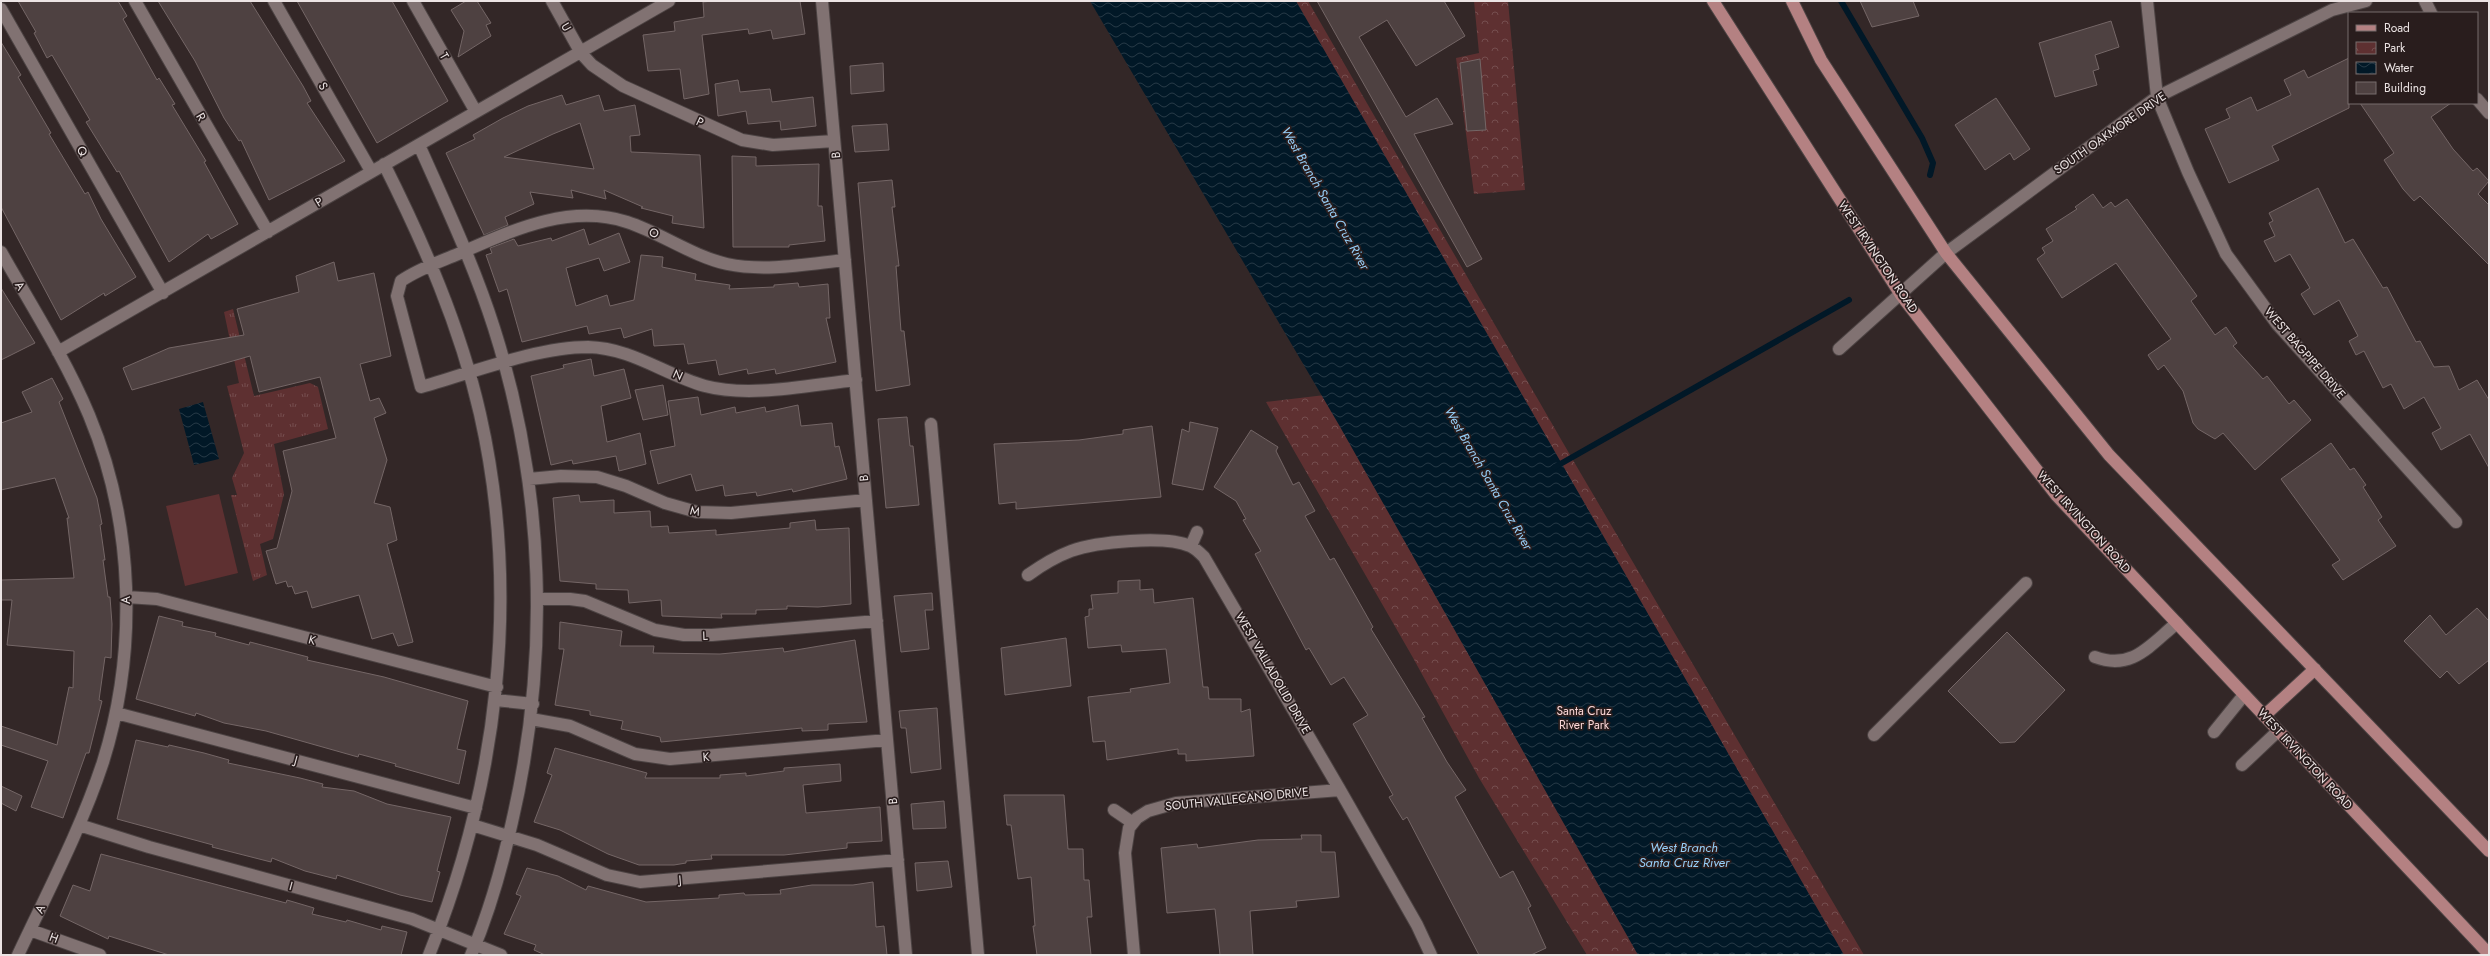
<svg xmlns="http://www.w3.org/2000/svg" width="2490" height="956" viewBox="0 0 2490 956" font-family="Jost,sans-serif">
  <style>
    .grass { fill: url(#grass-tufts) }
    .park { fill: url(#park-crowns) }
    .pitch { fill: #5e3031 }
    .water { fill: url(#water-waves) }
    .lines { fill: none; stroke-linecap: round; stroke-linejoin: round }
    .stream { stroke: #011827; stroke-width: 6 }
    .building { fill: #4e4141; stroke: #746666; fill-rule: evenodd }
    .minor-casing { stroke: #4c4343; stroke-width: 14 }
    .major-casing { stroke: #4c4343; stroke-width: 14 }
    .minor { stroke: #817272; stroke-width: 12 }
    .major { stroke: #b48182; stroke-width: 12 }
    .labels { text-anchor: middle; stroke-width: 3.5; stroke-linejoin: round; paint-order: stroke }
    .street-label { font-size: 12px; fill: #ece4e4; stroke: #291d1d }
    .park-label { font-size: 12px; fill: #fbd7d7; stroke: #291d1d }
    .water-label { font-size: 13px; font-style: italic; fill: #97cff8; stroke: #291d1d }
  </style>
  <defs>
    <pattern id="grass-tufts" width="24" height="20" patternUnits="userSpaceOnUse"><rect width="24" height="20" fill="#5e3031"/><path d="M3 7l-1-3M5 7V3M7 7l1-3M15 17l-1-3M17 17v-4M19 17l1-3" fill="none" stroke="#754e4f"/></pattern>
    <pattern id="park-crowns" width="20" height="18" patternUnits="userSpaceOnUse"><rect width="20" height="18" fill="#5e3031"/><path d="M2 6a3 3 0 1 1 6 0M12 15a3 3 0 1 1 6 0" fill="none" stroke="#754e4f"/></pattern>
    <pattern id="water-waves" width="16" height="10" patternUnits="userSpaceOnUse"><rect width="16" height="10" fill="#011827"/><path d="M0 5q4-4 8 0t8 0" fill="none" stroke="#263946"/></pattern>
  </defs>
  <rect width="100%" height="100%" fill="#332727"/>
  <path class="grass" d="M233,309L254,396L310,383L318,387L328,429L274,444L284,494L273,539L260,544L267,575L253,581L231,495H237L232,478L244,453L227,386L239,383L224,312Z"/>
  <path class="park" d="M1092,1H1308L1577,467L1864,955H1587L1479,778L1412,656L1266,402L1325,395Z
    M1474,1H1508L1525,190L1474,194L1456,58L1479,53Z"/>
  <path class="pitch" d="M219,494L238,573L185,586L166,506Z"/>
  <path class="water" d="M1090,1H1296L1844,955H1638L1339,425Z
    M203,402L219,459L194,465L179,409Z"/>
  <g class="lines">
    <path class="stream" d="M1841,1L1922,138L1933,163L1930,175
      M1555,467L1849,300"/>
  </g>
  <path class="building" d="M18,1H118L127,16L123,19L157,80L159,78L175,104L172,105L206,161L204,162L238,224L211,239L208,234L169,262L119,171L117,172L86,122L90,120L52,55L47,58L34,33L36,32Z
    M158,1H250L303,86L311,101L307,103L345,161L269,200L241,140L239,141L224,118L195,61Z
    M297,1H392L448,101L377,143Z
    M466,1H477L491,23L486,25L491,36L458,57L464,31L451,10Z
    M712,1H800L805,34L773,39L771,30L749,34L748,29L702,35L709,94L684,99L680,69L648,71L643,35L675,31L674,22L704,17L703,2Z
    M1317,1H1444L1465,36L1416,66L1387,20L1359,37L1406,117L1437,98L1453,124L1414,134L1482,259L1467,267Z
    M1860,1H1913L1919,16L1872,27Z
    M2111,21L2119,47L2095,55L2099,69L2093,71L2097,85L2055,97L2039,43Z
    M1,42L21,75L18,77L51,133L49,134L85,194L88,192L101,219L136,277L105,296L104,293L61,320L1,207Z
    M2349,58V108L2272,146L2279,160L2229,183L2205,129L2230,118L2226,109L2251,97L2257,111L2291,95L2284,80L2304,70L2308,78Z
    M1480,59L1486,130L1467,131L1460,63Z
    M883,63L884,91L851,94L850,66Z
    M738,80L740,92L770,89L772,102L813,97L816,126L781,130L780,121L748,124L746,111L718,116L715,84Z
    M562,95L566,105L599,95L604,111L635,105L640,135L630,136L631,152L700,155L704,228L672,223L673,216L641,208L643,207L604,190L606,199L571,190L573,198L530,192L534,204L505,217L508,225L484,235L446,153L475,139L473,135L503,118L528,106ZM580,123L594,169L504,157L553,134Z
    M1996,98L2030,149L2014,160L2010,153L1985,170L1955,125Z
    M2360,103H2451L2431,117L2453,149L2473,171L2477,168L2489,181L2478,194L2489,205V265L2420,196L2414,201L2403,189L2384,160L2394,153Z
    M887,124L889,150L855,152L852,126Z
    M732,156L756,157V166L819,164L818,206H822L825,241L789,245V247H733Z
    M892,180L895,207H892L899,266H896L901,331H904L910,385L876,391L858,183Z
    M2318,188L2345,243L2353,239L2383,288L2387,287L2416,342L2420,341L2434,367L2449,366L2459,390L2477,380L2489,400V468L2470,434L2441,450L2432,433L2441,428L2424,397L2404,409L2391,384L2383,388L2364,351L2356,355L2349,341L2358,336L2339,300L2314,315L2301,294L2310,288L2290,254L2275,262L2264,241L2275,236L2269,223L2273,221L2269,213Z
    M2093,194L2103,208L2111,202L2115,207L2127,199L2197,296L2191,301L2215,335L2226,327L2237,343L2233,346L2263,379L2267,376L2289,404L2294,400L2311,420L2255,470L2223,433L2215,439L2198,429L2193,423L2183,391L2164,365L2158,370L2148,355L2171,339L2116,263L2062,298L2037,259L2045,253L2042,248L2053,241L2046,229L2077,209L2075,207Z
    M584,229L589,245L619,233L630,262L604,271L599,258L566,268L576,306L607,295L610,306L634,300L641,255L663,257L662,267L696,274L695,280L730,285L729,289L774,287V285L798,283L799,287L828,284L830,318H826L836,362L776,374L775,369L748,374L747,369L719,375L716,360L688,364L684,344L654,346L652,329L624,338L621,328L589,334L587,326L522,342L507,289L499,292L486,255L492,253L490,248L514,239L518,246L551,238L552,241Z
    M334,262L338,281L374,273L391,356L360,364L370,401L379,398L386,413L374,418L387,460L374,503L390,507L397,540L387,544L413,642L398,646L393,633L372,639L359,595L312,608L307,591L295,594L292,586L288,587L286,581L276,584L266,551L277,548L292,491L283,451L336,438L320,377L259,392L250,356L132,390L123,368L169,348L244,335L237,309L299,292L296,276Z
    M1,288L35,343L1,360Z
    M591,359L594,376L624,369L631,398L601,406L607,442L640,433L646,464L619,471L616,456L573,464L572,460L551,465L531,376L564,368L563,365Z
    M52,378L63,399L59,402L97,498L102,524L100,525L105,560H103L108,597H110L112,624L111,658L105,657L99,700L102,701L89,753H86L63,818L31,807L48,761L1,745V726L57,745L69,687L73,688L74,651L7,645L12,600H1V580L74,578L67,518H69L55,478L1,490V423L32,412L22,392Z
    M663,385L668,415L643,420L635,390Z
    M698,397L701,415L735,407L736,413L765,407L766,412L798,405L801,426L832,423L835,447L839,446L847,479L793,492L792,489L757,496L756,492L725,496L723,485L696,491L691,474L658,484L650,451L675,446L668,401Z
    M907,417L910,446H913L919,505L886,508L878,419Z
    M1190,422L1218,428L1203,490L1172,484L1182,429L1189,432Z
    M1152,426L1161,497L1016,509V502L999,504L994,444L1079,440L1123,434V430Z
    M1251,430L1278,447L1276,451L1293,485L1299,482L1315,511L1305,516L1330,560L1334,558L1373,627L1371,629L1425,717L1422,718L1447,762L1466,790L1455,797L1500,878L1513,871L1531,906L1528,908L1546,948L1531,955H1479L1407,817L1403,820L1389,797L1393,795L1353,724L1368,715L1344,677L1331,685L1309,648L1306,650L1255,554L1261,551L1243,520L1246,519L1236,501L1214,487Z
    M2331,443L2350,470L2354,468L2366,485L2363,487L2382,517L2378,520L2396,546L2343,580L2332,565L2340,560L2281,479Z
    M579,495L580,502L614,500V513L650,511L651,527L668,526L669,533L716,530V535L790,528V523L815,520L816,530L849,528L851,604L818,607L787,606V609L756,610V614H721L722,618L662,616L661,600L629,603L628,590L596,589V584L560,581L553,498Z
    M1140,580V590L1153,589L1154,603L1193,598L1203,687H1208L1209,699H1241V712L1250,709L1254,756L1186,761V754H1178V749L1107,760L1105,741L1093,742L1088,697L1131,692L1130,689L1170,683L1166,649L1122,652L1121,645L1088,648L1085,617L1089,616V609H1093L1091,595L1118,593V581Z
    M932,593L933,610H925L929,649L901,652L894,596Z
    M2477,608L2489,621V660L2459,684L2447,671L2440,678L2404,641L2430,615L2446,635Z
    M159,616L183,622L182,626L216,633L215,636L249,645L250,642L308,657L307,660L384,677L468,701L457,749L466,751L459,784L395,766L396,764L359,754L358,757L266,731L224,723L196,713L195,716L136,699Z
    M560,622L622,631L620,646H654L653,653L720,654L783,648L784,652L855,640L867,722L828,724V730L802,731V728L661,742L660,737L621,729L623,721L590,715V711L555,705L564,649H559Z
    M2007,632L2065,690L2015,742L2000,743L1948,691Z
    M1066,638L1071,686L1005,695L1001,648Z
    M937,708L941,769L911,773L906,728H901L899,711Z
    M136,740L168,747L169,745L204,753L229,760L228,763L300,778L323,784L322,787L354,791L387,804L451,817L437,871L440,872L432,902L400,895L337,875L336,879L305,871L272,858L271,862L212,847L213,845L117,819Z
    M555,748L647,773L645,778H720V775L746,773V776L784,771V768L840,764L841,781L803,785L806,813L880,807L882,841L847,843V848L784,855H711L712,859L686,861V863L674,865H639L608,854L560,830L534,822L552,775L547,773Z
    M1,786L22,796L16,811L1,803Z
    M1004,795H1064L1068,849H1083L1084,880H1089L1092,917H1087L1091,955H1037L1033,926H1035L1031,877L1018,879L1011,825H1007Z
    M944,801L946,828L913,829L911,804Z
    M1301,835H1321V852H1335L1339,897L1296,901L1297,907L1250,911L1253,955H1220L1215,909L1167,913L1161,848L1197,844L1198,848L1258,840L1302,839Z
    M101,854L286,903L287,900L314,908L312,914L346,922L347,920L381,930L382,926L407,932L401,955H169L109,936L108,939L60,916L73,885L90,891Z
    M948,861L952,887L917,891L915,863Z
    M527,868L558,876L586,890L588,886L646,902L719,898V895L744,893L745,895L781,894L780,890L812,885H853L873,882L876,927L884,926L887,955H545L534,950L536,945L504,934L521,896L516,894Z"/>
  <g class="lines">
    <g class="minor-casing">
      <path id="minor" d="M135,1L268,232
        M274,1L371,171
        M413,1L476,112
        M552,1L581,53L592,65L623,86L742,140L773,145L834,141
        M822,1L906,955
        M2147,1L2157,97L2188,172L2226,254L2277,324L2456,522
        M2425,1L2431,13
        M1,9L163,293
        M2477,99L2489,113
        M419,145C446,206 474,265 494,328C545,489 550,658 512,822C502,867 489,913 471,955
        M384,164C424,244 460,326 480,414C521,595 498,784 429,955
        M1,252C31,305 65,358 89,415C134,523 138,650 103,762C81,829 48,891 18,955
        M845,260C807,264 765,272 727,264C692,256 661,233 627,222C569,203 511,231 458,254C439,262 418,269 401,281L397,296L421,387C471,373 537,347 588,347C632,348 665,375 705,386C750,398 809,385 856,380
        M1839,349L1946,253L2157,97L2332,10L2366,1
        M58,352L669,1
        M931,424L978,955
        M529,479L561,476L597,477L626,486L665,503L697,512L731,513L866,500
        M1191,546L1197,532
        M1028,575C1042,565 1055,557 1071,551C1096,542 1165,535 1190,546C1195,548 1200,553 1204,557L1340,790L1417,925L1431,955
        M127,597L157,599L497,687
        M539,599H570L585,601L655,630L684,635H712L877,621
        M2095,657C2132,671 2150,645 2177,623
        M495,700L533,704
        M116,713L476,808
        M531,719L570,726L635,754L670,759L887,740
        M2214,732L2244,695
        M1874,735L2026,583
        M2242,765L2278,731
        M1114,810L1133,823
        M79,825L149,847L412,919L501,955
        M472,825L537,845L607,875L640,882L898,860
        M30,930L100,955
        M1134,955L1125,853L1129,828L1137,818L1148,811L1176,803L1340,790"/>
    </g>
    <g class="major-casing">
      <path id="major" d="M1713,1L1901,295L2057,496L2489,954
        M1792,1L1821,60L1946,253L2109,455L2489,851
        M2264,716L2315,669"/>
    </g>
    <use href="#minor" class="minor"/>
    <use href="#major" class="major"/>
  </g>
  <g class="labels">
    <g class="street-label">
      <text transform="translate(566 27) rotate(60)" y="4">U</text>
      <text transform="translate(444 56) rotate(60)" y="4">T</text>
      <text transform="translate(323 86) rotate(60)" y="4">S</text>
      <text transform="translate(201 117) rotate(60)" y="4">R</text>
      <text transform="translate(700 122) rotate(25)" y="4">P</text>
      <text transform="translate(2110 133) rotate(-35)" y="4">SOUTH OAKMORE DRIVE</text>
      <text transform="translate(82 151) rotate(60)" y="4">Q</text>
      <text transform="translate(836 155) rotate(-95)" y="4">B</text>
      <text transform="translate(319 202) rotate(-31)" y="4">P</text>
      <text transform="translate(654 233) rotate(24)" y="4">O</text>
      <text transform="translate(1878 257) rotate(56)" y="4">WEST IRVINGTON ROAD</text>
      <text transform="translate(20 286) rotate(60)" y="4">A</text>
      <text transform="translate(2305 353) rotate(49)" y="4">WEST BAGPIPE DRIVE</text>
      <text transform="translate(678 375) rotate(24)" y="4">N</text>
      <text transform="translate(864 478) rotate(-95)" y="4">B</text>
      <text transform="translate(695 511) rotate(9)" y="4">M</text>
      <text transform="translate(2084 522) rotate(48)" y="4">WEST IRVINGTON ROAD</text>
      <text transform="translate(126 600) rotate(-90)" y="4">A</text>
      <text transform="translate(705 636) rotate(-2)" y="4">L</text>
      <text transform="translate(312 640) rotate(15)" y="4">K</text>
      <text transform="translate(1273 673) rotate(60)" y="4">WEST VALLADOLID DRIVE</text>
      <text transform="translate(706 757) rotate(-5)" y="4">K</text>
      <text transform="translate(2305 759) rotate(47)" y="4">WEST IRVINGTON ROAD</text>
      <text transform="translate(296 760) rotate(15)" y="4">J</text>
      <text transform="translate(1237 799) rotate(-6)" y="4">SOUTH VALLECANO DRIVE</text>
      <text transform="translate(893 801) rotate(-95)" y="4">B</text>
      <text transform="translate(680 880) rotate(-5)" y="4">J</text>
      <text transform="translate(291 886) rotate(15)" y="4">I</text>
      <text transform="translate(40 909) rotate(-65)" y="4">A</text>
      <text transform="translate(54 938) rotate(20)" y="4">H</text>
    </g>
    <g class="park-label">
      <text x="1584" y="715">Santa Cruz<tspan x="1584" dy="14">River Park</tspan></text>
    </g>
    <g class="water-label">
      <text transform="translate(1326 198) rotate(60)" y="5">West Branch Santa Cruz River</text>
      <text transform="translate(1489 478) rotate(60)" y="5">West Branch Santa Cruz River</text>
      <text x="1684" y="852">West Branch<tspan x="1684" dy="15">Santa Cruz River</tspan></text>
    </g>
  </g>
  <rect width="2490" height="956" fill="none" stroke="#ece4e4" stroke-width="4"/>
  <rect x="2348" y="12" width="130" height="92" fill="#291d1d" stroke="#776d6d"/>
  <rect x="2356" y="25" width="20" height="6" fill="#b48182" stroke="#776d6d"/>
  <text x="2384" y="32" font-size="12" fill="#ece4e4">Road</text>
  <rect x="2356" y="42" width="20" height="12" fill="url(#park-crowns)" stroke="#776d6d"/>
  <text x="2384" y="52" font-size="12" fill="#ece4e4">Park</text>
  <rect x="2356" y="62" width="20" height="12" fill="url(#water-waves)" stroke="#776d6d"/>
  <text x="2384" y="72" font-size="12" fill="#ece4e4">Water</text>
  <rect x="2356" y="82" width="20" height="12" fill="#4e4141" stroke="#776d6d"/>
  <text x="2384" y="92" font-size="12" fill="#ece4e4">Building</text>
</svg>
